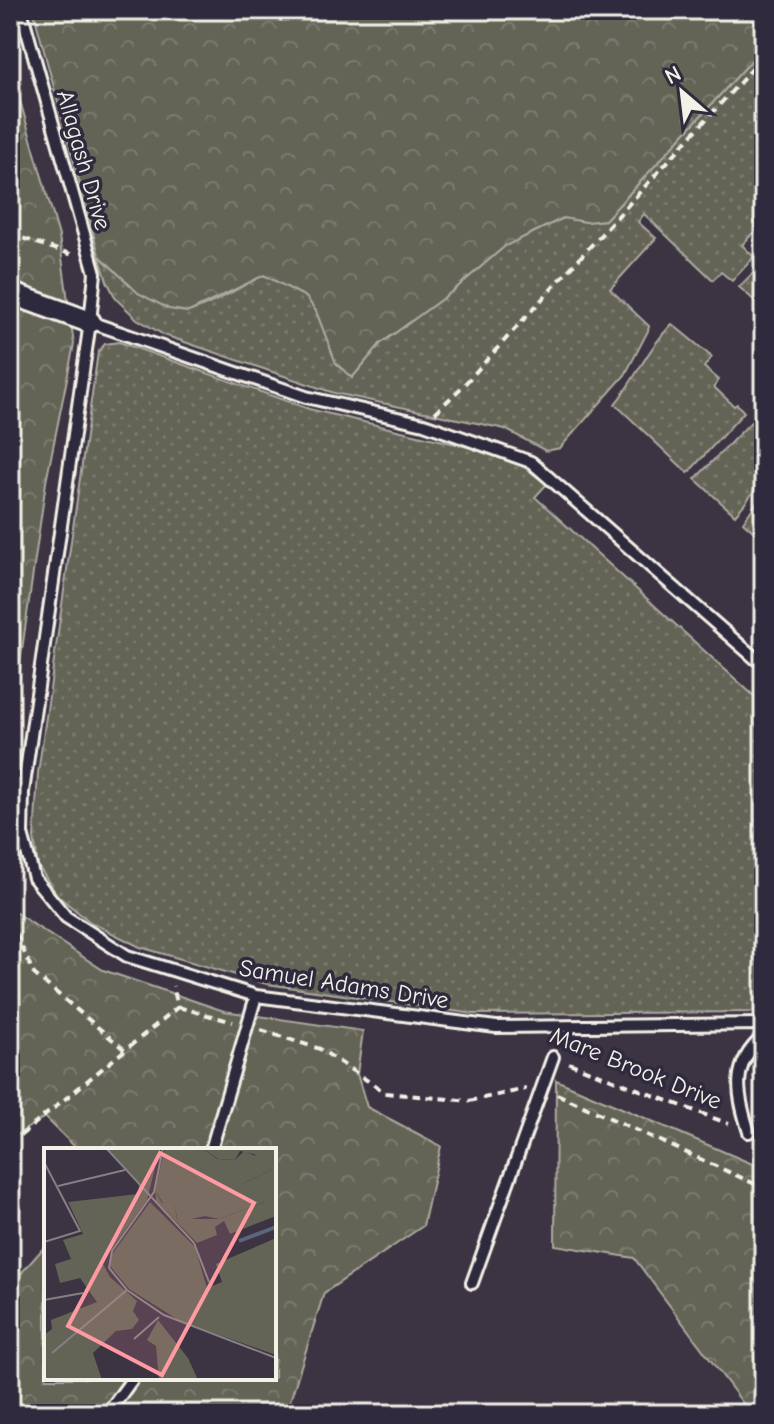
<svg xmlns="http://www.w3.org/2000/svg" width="774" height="1424" viewBox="0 0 774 1424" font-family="'Comic Neue',sans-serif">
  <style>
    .grass { fill: url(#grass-dots); stroke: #acaa9f; stroke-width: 2 }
    .forest { fill: url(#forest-crowns); stroke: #acaa9f; stroke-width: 2 }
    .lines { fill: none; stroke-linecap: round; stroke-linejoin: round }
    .service-casing { stroke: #f4f1e8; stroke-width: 16 }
    .minor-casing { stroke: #f4f1e8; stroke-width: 26 }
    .path { stroke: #f4f1e8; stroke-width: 4; stroke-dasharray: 8 6; stroke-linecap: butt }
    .service { stroke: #2f2a3d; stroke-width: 10 }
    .minor { stroke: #2f2a3d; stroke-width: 20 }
    .labels { text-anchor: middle; stroke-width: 7; stroke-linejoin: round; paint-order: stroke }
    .street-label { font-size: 24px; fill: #f4f1e8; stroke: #2f2a3d }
    .inset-river { fill: none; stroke: #5b657d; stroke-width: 4 }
    .inset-road { fill: none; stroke: #867f85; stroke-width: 2 }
    .view { fill: #ff9aa2; fill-opacity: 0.15; stroke: #ff9aa2; stroke-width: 4 }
    .inset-edge { fill: none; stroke: #f4f1e8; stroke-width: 4 }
  </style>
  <defs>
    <pattern id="grass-dots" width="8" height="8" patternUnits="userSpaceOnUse" patternTransform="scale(2)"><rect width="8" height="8" fill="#636456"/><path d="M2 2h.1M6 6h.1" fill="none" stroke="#7a7b6e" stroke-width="1.8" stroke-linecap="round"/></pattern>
    <pattern id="forest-crowns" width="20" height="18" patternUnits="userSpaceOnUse" patternTransform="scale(2)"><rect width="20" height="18" fill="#636456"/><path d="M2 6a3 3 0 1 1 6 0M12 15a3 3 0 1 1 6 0" fill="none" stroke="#7a7b6e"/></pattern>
  </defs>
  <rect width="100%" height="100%" fill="#3c3343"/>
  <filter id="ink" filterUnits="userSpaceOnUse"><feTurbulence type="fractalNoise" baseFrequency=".0125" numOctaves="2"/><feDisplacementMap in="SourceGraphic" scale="16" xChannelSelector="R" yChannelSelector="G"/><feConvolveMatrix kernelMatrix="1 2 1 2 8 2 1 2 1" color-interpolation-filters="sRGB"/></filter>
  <g filter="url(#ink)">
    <path class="grass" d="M764,47V221L742,245L754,257L732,281L721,272L713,280L644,214L638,222L656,238L610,289L649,326L648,331L625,375L560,448L546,451L505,429L334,393L164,335L137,319L116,299L107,281L99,255C115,272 167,318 191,311C216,304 240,286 264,275L306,297L316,311L336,363L352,378L380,344L454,290L505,246L564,218L586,222L605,220Z
      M762,264L764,265V309L739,287Z
      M672,324L712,357L704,367L719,380L714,387L734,406L737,404L744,412L688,473L615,404C636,378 648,348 672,324Z
      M119,342L309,409L481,450L521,465L547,484L535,497L764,705V1012L474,1014L267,984L140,947L90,922L58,896L38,866L34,838L38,773L98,352L105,344Z
      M754,419L764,429C764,471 765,482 735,515L695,479Z
      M764,492V541L743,522Z"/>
    <path class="forest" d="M33,10H764V47L605,220L586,222L563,218L505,246L454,290L380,344L352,378L336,363L316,311L306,297L264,275L189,312L169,309L138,293L99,255Z
      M10,66L59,236L74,344L46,482L10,734Z
      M10,909L103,970L224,1011L363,1031L357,1074L367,1107L441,1146L423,1226L324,1293L286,1414H10V1286L46,1245V1378H274V1150H78L45,1117L10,1139Z
      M556,1080L764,1169V1414H751L634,1258L555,1245Z"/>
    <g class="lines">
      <g class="service-casing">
        <path id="service" d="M21,10L95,273L90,322L23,792L22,834L34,878L66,917L127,956L256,996L496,1027L764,1024
          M90,322L306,397L424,424L531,462L756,659
          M749,1132C737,1095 730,1064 764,1036
          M211,1150L256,996
          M472,1283L553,1057
          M107,1414L133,1378"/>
      </g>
      <g class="minor-casing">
        <path id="minor" d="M10,293L90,322"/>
      </g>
      <path class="path" d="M10,234L73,255
        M435,413L462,387L764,56
        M10,921L34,974L125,1050L178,1007L173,986
        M178,1007L233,1022
        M261,1030L320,1049L386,1093L469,1101L526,1089
        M569,1063L729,1124
        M557,1094L764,1188
        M10,1144L125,1050"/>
      <use href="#service" class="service"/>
      <use href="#minor" class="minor"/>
    </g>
  </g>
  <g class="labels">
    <g class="street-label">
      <text transform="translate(84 160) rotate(74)" y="8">Allagash Drive</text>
      <text transform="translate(344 984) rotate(9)" y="8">Samuel Adams Drive</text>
      <text transform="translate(636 1068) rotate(22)" y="8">Mare Brook Drive</text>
    </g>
  </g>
  <g transform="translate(44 1148)">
    <rect width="232" height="232" fill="#3c3343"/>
    <path d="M158,0H232V68L186,86L180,73L171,79L173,87L153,95L112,53L111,42L118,55H130L133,71H175L221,54L198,36L227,22L210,6L196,3L191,12L174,11ZM106,54L151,99L163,140L178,134L172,116L232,90V207L136,173L85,141L65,117L66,109Z" fill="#636456"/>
    <path d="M63,0H116L103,52L58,114L66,129L93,153L89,163L95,172L88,181L72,183L49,205L58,232H0V187L8,181L7,172L53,154L36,130L16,135L11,116L27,111L19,92L39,86L24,54L94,46L95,36ZM121,0H158L173,11L191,12L200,3L217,10L227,22L198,36L210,40L221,54L175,71L161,68L134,74L130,56L119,55L111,42ZM114,172L144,210L154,232H115L112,198L103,192Z" fill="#636456"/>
    <path class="inset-river" d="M195,93L232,79"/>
    <path class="inset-road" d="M62,0L150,95L165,134M119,0L110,44L68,103L65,120L83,142L120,167L232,210M0,14L36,83L0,94M14,38L81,22M0,152L39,145M90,191L115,169M8,205L83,142"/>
    <path class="view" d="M116,5L210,55L118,227L24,178Z"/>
    <rect width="232" height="232" class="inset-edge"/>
  </g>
  <rect width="774" height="1424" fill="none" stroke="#2f2a3d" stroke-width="40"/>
  <rect x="20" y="20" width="734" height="1384" fill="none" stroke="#f4f1e8" stroke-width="3" filter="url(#ink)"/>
  <g transform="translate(682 92) rotate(332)" stroke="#2f2a3d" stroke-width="6" paint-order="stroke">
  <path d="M0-6L14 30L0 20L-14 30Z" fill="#f4f1e8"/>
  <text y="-12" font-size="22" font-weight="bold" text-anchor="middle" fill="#f4f1e8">N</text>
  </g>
</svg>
